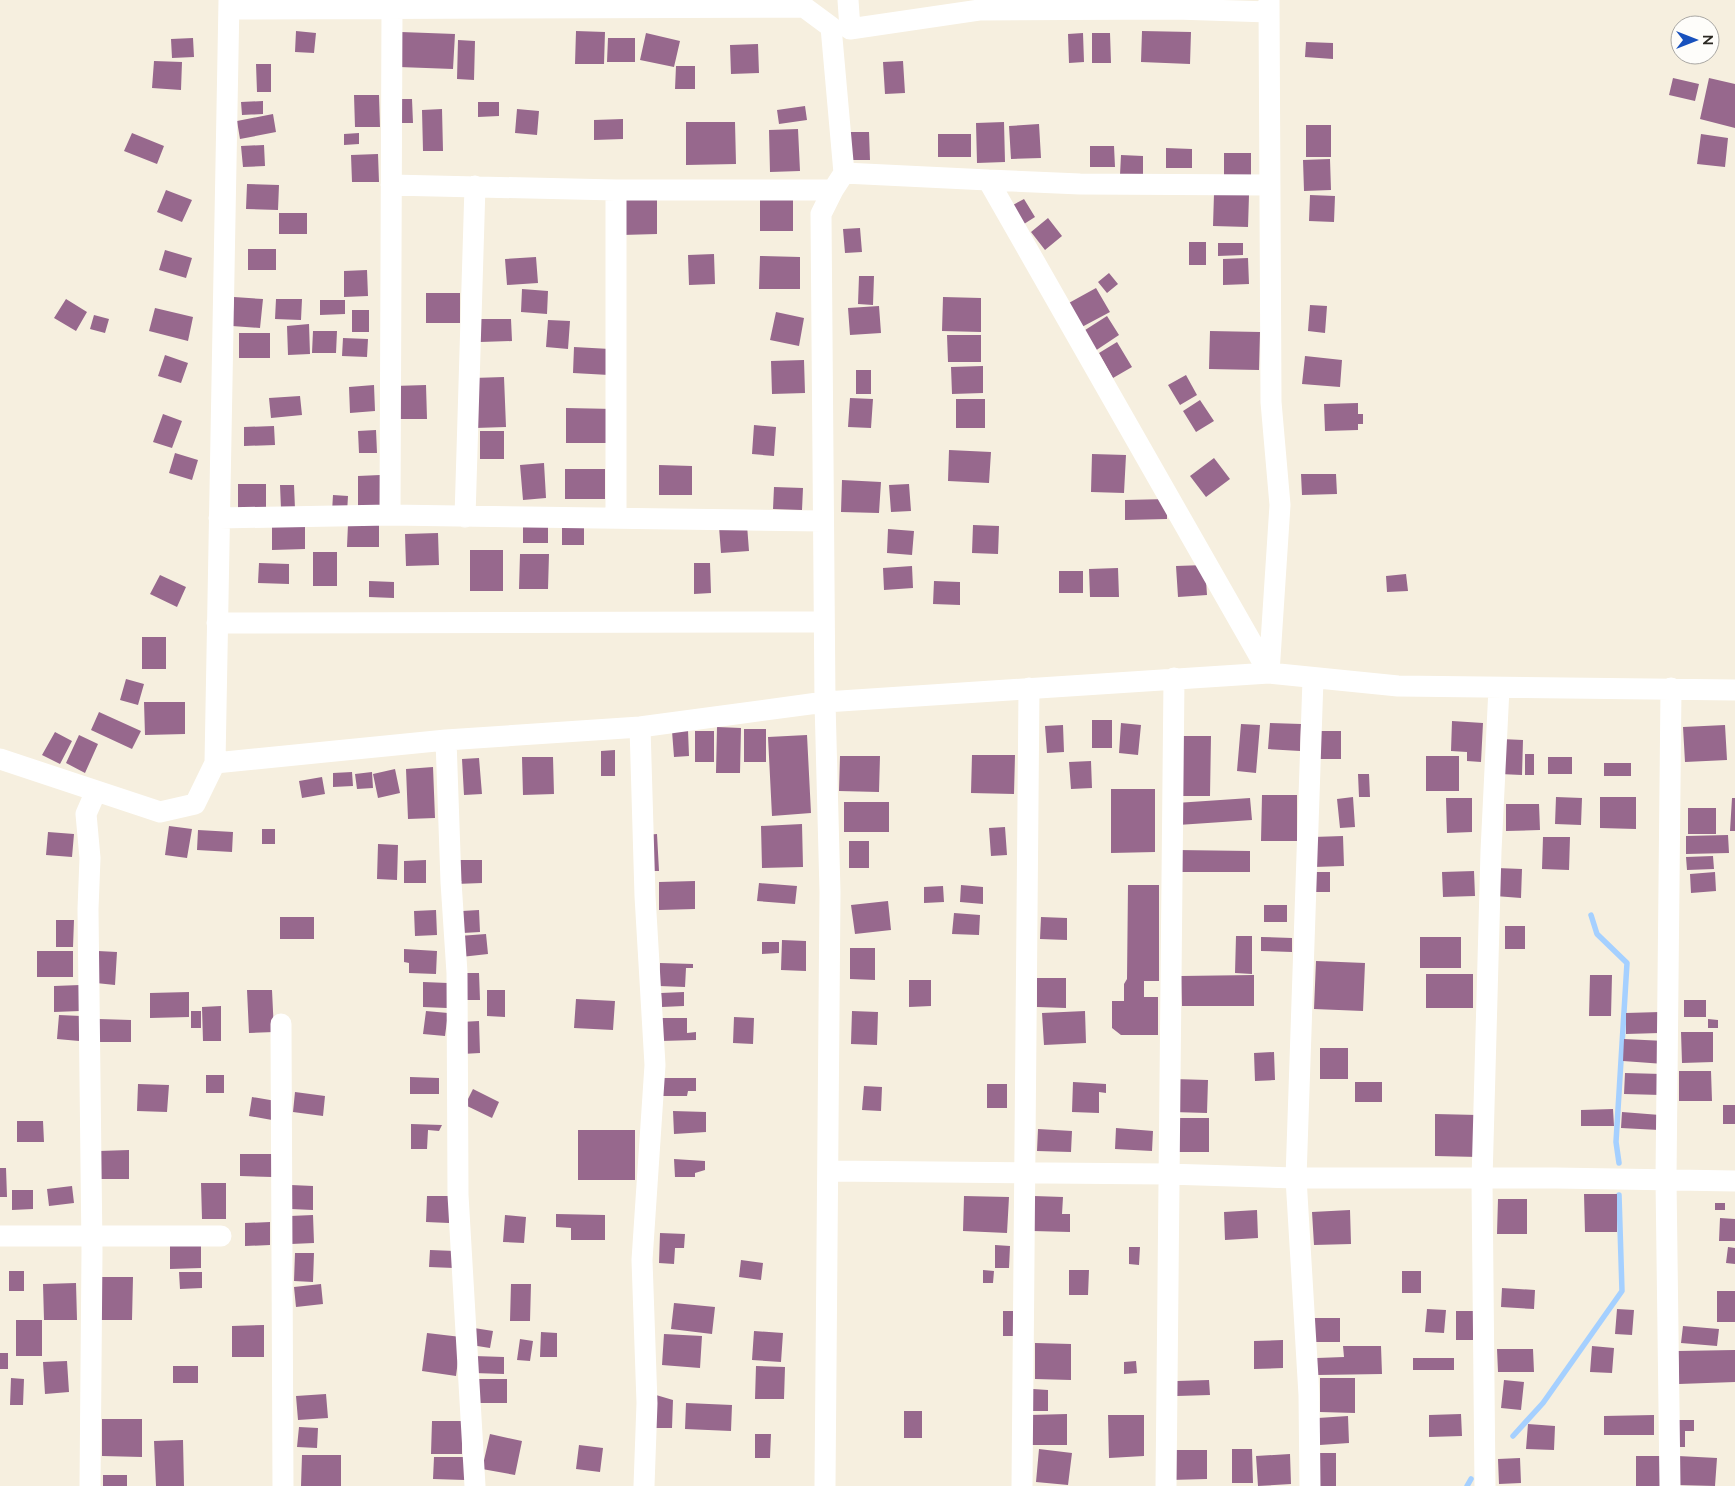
<svg xmlns="http://www.w3.org/2000/svg" width="1735" height="1486" viewBox="0 0 1735 1486" font-family="Mulish,sans-serif">
  <style>
    .lines { fill: none; stroke-linecap: round; stroke-linejoin: round }
    .stream { stroke: #a5d0ff; stroke-width: 5.5 }
    .building { fill: #97688d }
    .minor { stroke: #fff; stroke-width: 21 }
  </style>
  <rect width="100%" height="100%" fill="#f6efdf"/>
  <g class="lines">
    <path class="stream" d="M1591,915L1597,934L1627,963L1616,1142L1619,1163
      M1513,1436L1543,1403L1622,1291L1619,1195
      M1467,1486L1471,1479"/>
  </g>
  <path class="building" d="M296,31L316,33L314,53L295,52Z
    M576,31L605,32L604,64H575Z
    M1142,31L1191,32L1190,64L1141,62Z
    M401,32L455,34L453,69L399,67Z
    M646,33L680,41L674,67L640,60Z
    M1083,33L1084,62L1069,63L1068,34Z
    M1092,33H1110L1111,63H1092Z
    M193,38L194,57L172,58L171,39Z
    M608,38H635V62H607Z
    M458,40L475,41L474,80L457,79Z
    M1306,42L1333,43V59L1305,57Z
    M758,44L759,73L731,74L730,45Z
    M154,61L182,62L181,90L152,88Z
    M903,61L905,93L885,94L883,62Z
    M256,64H271V92H257Z
    M676,66H695V89H675Z
    M1673,78L1699,84L1695,101L1669,95Z
    M1709,78L1735,84V128L1700,119Z
    M354,95H379L380,127H355Z
    M397,99H412L413,123H397Z
    M263,101V114L242,115L241,102Z
    M478,102H499V116L478,117Z
    M805,106L807,120L779,124L777,110Z
    M442,109L443,151H423L422,110Z
    M517,109L539,111L537,135L515,133Z
    M273,114L276,132L240,139L237,121Z
    M623,119V139L594,140V120Z
    M686,122H735L736,164L686,165Z
    M1004,122L1005,162L977,163L976,123Z
    M1039,124L1041,158L1011,159L1009,126Z
    M1306,125H1331V157H1306Z
    M798,129L800,171L770,172L769,130Z
    M847,132H869L870,160H848Z
    M132,133L164,146L157,164L124,151Z
    M359,133V144L344,145V134Z
    M938,134H971V157H938Z
    M1701,134L1728,138L1725,167L1697,164Z
    M264,145L265,166L243,167L241,146Z
    M1090,146H1114L1115,167H1090Z
    M1166,148L1192,149V168H1166Z
    M1224,153H1251V176H1224Z
    M378,154L379,182H352L351,155Z
    M1121,155L1143,156V175H1120Z
    M1330,159L1331,190L1304,191L1303,160Z
    M247,184L279,185L278,210L246,209Z
    M166,190L192,200L182,222L157,212Z
    M1214,194L1249,195L1248,227L1213,226Z
    M1310,195L1335,196L1334,222L1309,221Z
    M760,197H793V231H760Z
    M1024,199L1035,217L1024,224L1013,205Z
    M622,200H657V234L622,235Z
    M279,213H307V234H279Z
    M1048,218L1062,236L1045,250L1031,232Z
    M860,228L862,252L845,253L843,229Z
    M1189,242H1206V265H1189Z
    M1218,243H1243V255L1218,256Z
    M248,249H276V270H248Z
    M165,250L192,258L186,278L159,270Z
    M714,254L715,284L689,285L688,255Z
    M760,256L800,257V289H759Z
    M536,257L538,283L507,285L505,259Z
    M1248,258L1249,284L1223,285V259Z
    M367,270L368,296L344,297V271Z
    M1109,273L1118,284L1107,293L1098,282Z
    M859,276H874L873,305L858,304Z
    M1096,288L1110,312L1080,328L1067,304Z
    M522,289L548,291L547,314L521,312Z
    M426,293H460V323H426Z
    M234,297L263,299L260,328L232,326Z
    M943,297L981,298V332L942,331Z
    M66,299L87,312L76,331L54,318Z
    M276,299H302L301,320L275,319Z
    M320,300H345V314L320,315Z
    M1310,305L1327,306L1325,333L1308,331Z
    M879,306L881,333L850,335L848,308Z
    M155,308L193,317L188,341L149,331Z
    M352,310H369V332H352Z
    M776,312L804,318L799,346L770,340Z
    M94,315L109,319L105,333L90,329Z
    M1107,316L1119,335L1095,351L1082,332Z
    M479,319H511L512,341L480,342Z
    M548,320L570,321L568,349L546,347Z
    M309,324L310,354L288,355L287,326Z
    M313,331H337L336,353H312Z
    M1210,331L1260,332L1259,370L1209,369Z
    M239,333H270V358H239Z
    M947,335H981V362H948Z
    M343,338L368,339L367,357L342,356Z
    M1117,342L1132,367L1113,378L1099,353Z
    M574,347L610,349L609,375L573,373Z
    M165,355L188,363L181,383L158,376Z
    M1305,356L1342,360L1340,387L1302,384Z
    M804,360L805,393L772,394L771,361Z
    M983,366V393L952,394L951,367Z
    M856,370H871V394H856Z
    M1186,375L1197,395L1180,405L1168,385Z
    M504,377L506,427L475,428L473,378Z
    M374,385L375,411L350,413L349,387Z
    M426,385L427,419H395L394,386Z
    M300,396L302,415L271,418L269,398Z
    M850,398L873,399L871,428L848,427Z
    M956,399H985V428H956Z
    M1200,400L1214,421L1196,432L1183,411Z
    M1358,403V414H1363V424H1358V430L1325,431L1324,404Z
    M566,408L614,409V443H566Z
    M163,414L182,421L172,448L153,442Z
    M754,425L776,427L774,456L752,454Z
    M274,426L275,445L244,446V427Z
    M376,430L377,453H359L358,431Z
    M480,431H504V459H480Z
    M949,450L991,452L989,483L948,481Z
    M175,453L198,460L192,480L169,473Z
    M1092,454L1126,455L1124,493L1091,492Z
    M1214,458L1230,479L1206,497L1190,476Z
    M544,463L546,498L523,500L520,465Z
    M659,465L692,466V495H659Z
    M565,469H605V499H565Z
    M1301,474H1336L1337,494L1302,495Z
    M380,475L381,507L358,508V476Z
    M842,480L881,482L879,513L841,512Z
    M238,484H266V513H238Z
    M909,484L911,511L891,512L889,485Z
    M280,485H294L295,509H281Z
    M774,487L803,488L802,510L773,509Z
    M333,495L348,496L347,513L332,512Z
    M1167,499V519L1125,520V500Z
    M348,524L379,525V547H347Z
    M523,525H548V543H523Z
    M562,525H584V545H562Z
    M747,525L749,551L721,553L719,527Z
    M973,525L999,526L998,554L972,553Z
    M272,527H305V549L272,550Z
    M888,529L914,531L912,555L887,553Z
    M438,533L439,565L406,566L405,534Z
    M470,550H503V591H470Z
    M313,552H337V586H313Z
    M520,554H549L548,589H519Z
    M259,563L289,564V584L258,583Z
    M694,563H710L711,593L694,594Z
    M1205,565L1207,595L1178,597L1176,566Z
    M912,566L913,588L884,590L883,568Z
    M1118,568L1119,597H1090L1089,569Z
    M1059,571H1083V593H1059Z
    M1406,574L1408,591L1387,592L1386,576Z
    M160,575L186,587L177,607L150,594Z
    M369,581L394,582V598L369,597Z
    M934,581L960,582V605L933,604Z
    M142,637H166V669H142Z
    M126,679L144,684L138,705L120,700Z
    M144,702H185V734L145,735Z
    M99,712L141,731L132,749L91,730Z
    M1092,720H1112V748H1092Z
    M1452,721L1483,723L1481,762L1467,761V752L1451,751Z
    M1121,723L1141,725L1138,755L1119,753Z
    M1270,723L1301,724L1300,751L1268,749Z
    M1241,724L1260,725L1256,773L1237,771Z
    M1063,725L1064,752L1047,753L1045,726Z
    M1725,725L1727,760L1685,762L1683,727Z
    M717,727L741,728L740,773H716Z
    M744,729H766V762H744Z
    M688,730L689,756L674,757L672,731Z
    M695,731H714V762H695Z
    M1317,731H1341V759H1316Z
    M55,732L72,741L60,764L42,755Z
    M79,735L98,744L85,773L66,763Z
    M807,735L811,813L772,816L768,737Z
    M1177,736H1211L1210,796H1176Z
    M1501,739L1523,740L1522,775L1500,774Z
    M615,750V776H601V751Z
    M1525,754H1534V775H1525Z
    M972,755H1015L1014,794L971,793Z
    M840,756H880L879,792L839,791Z
    M1426,756H1459V791H1426Z
    M522,757H553L554,794L523,795Z
    M1548,757H1572V774H1548Z
    M479,758L482,794L464,795L462,759Z
    M1091,761L1092,788L1071,789L1069,762Z
    M1604,763H1631V776H1604Z
    M433,767L435,818L408,819L406,769Z
    M395,769L400,793L378,798L373,774Z
    M352,772L353,786L333,787V773Z
    M372,772L373,788L357,789L355,774Z
    M1358,774H1369L1370,797H1359Z
    M322,777L325,794L302,798L299,781Z
    M1111,789H1155V852L1111,853Z
    M1262,795H1297V841H1261Z
    M1353,797L1355,827L1340,828L1337,799Z
    M1556,797L1582,798L1581,825L1555,824Z
    M1600,797H1636V829L1600,828Z
    M1250,798L1252,820L1178,825L1176,803Z
    M1446,798H1472V832L1447,833Z
    M1732,798H1735V831H1730Z
    M844,802H889V832H844Z
    M1506,804H1539L1540,830L1506,831Z
    M1688,808H1716V834H1688Z
    M802,824L803,867L762,868L761,826Z
    M169,826L192,829L187,858L165,855Z
    M1005,827L1007,855L991,856L989,828Z
    M262,829H275V844H262Z
    M198,830L233,832L232,852L197,850Z
    M48,832L74,834L72,857L46,855Z
    M657,834L659,871H646L644,835Z
    M1728,835L1729,853L1686,854V836Z
    M1343,836L1344,866L1314,867L1313,837Z
    M1543,837H1570L1569,870L1542,869Z
    M849,841H869V868H849Z
    M378,844L398,845L397,880L377,879Z
    M1177,850L1250,851V872H1177Z
    M1713,856L1714,869L1687,870L1686,857Z
    M426,860V883H404V861Z
    M456,860H482V883L456,884Z
    M1497,868L1522,869L1521,898L1495,896Z
    M1474,871L1475,896L1443,897L1442,872Z
    M1311,872H1330V892H1311Z
    M1715,872L1716,891L1691,893L1690,874Z
    M695,881V909L659,910V882Z
    M759,883L797,886L795,904L757,901Z
    M961,885L983,887V904L960,902Z
    M1128,885H1159V981H1144V997H1158V1035H1121L1112,1028V1001H1124V984L1127,979Z
    M943,886L944,902L924,903V887Z
    M888,901L891,930L855,934L851,905Z
    M1264,905H1287V922H1264Z
    M436,910L437,935L415,936L414,911Z
    M479,910L480,932L463,933L462,911Z
    M954,913L980,915L979,935L952,934Z
    M280,917H314V939H280Z
    M1041,917L1067,918V940L1040,939Z
    M56,920H74L73,947H56Z
    M1505,926H1525V949H1505Z
    M486,934L488,954L461,957L459,936Z
    M1236,936H1252V974L1235,973Z
    M1261,937L1292,938V952L1261,951Z
    M1420,937H1461V968H1420Z
    M782,940L806,941V971L781,970Z
    M762,942H779V953L762,954Z
    M850,948H875V980L850,979Z
    M404,949L437,951L436,974L409,973V963L404,962Z
    M37,951H73V977H37Z
    M98,951L117,952L115,985L96,983Z
    M1316,961L1365,963L1363,1011L1314,1009Z
    M660,963L693,964V968H686L685,987L659,986Z
    M463,973H479L480,1000H465Z
    M1426,974H1473V1008H1426Z
    M1254,975V1006H1182L1181,976Z
    M1590,975H1612L1611,1016H1589Z
    M1037,978H1066V1008L1037,1007Z
    M909,980H931V1006L909,1007Z
    M423,982L448,983L447,1008L423,1007Z
    M80,985V1011L54,1012V986Z
    M247,990H272L274,1032L249,1033Z
    M487,990H505V1017L487,1016Z
    M189,992V1017L150,1018V993Z
    M684,992V1006L662,1007L661,993Z
    M576,999L615,1001L613,1030L574,1028Z
    M1684,1000H1706V1017H1684Z
    M221,1006V1041H203L202,1007Z
    M191,1011H201V1028H191Z
    M426,1011L448,1013L445,1036L423,1034Z
    M852,1011L878,1012L877,1045L851,1044Z
    M1085,1011L1086,1043L1044,1045L1042,1013Z
    M1660,1012V1033L1626,1034V1013Z
    M59,1015L81,1016L79,1041L57,1039Z
    M734,1017L754,1018L753,1044L733,1043Z
    M661,1018H687V1033L696,1032V1040L661,1041Z
    M99,1019L131,1020V1042H99Z
    M1708,1019L1718,1020V1028H1708Z
    M479,1021L480,1053L462,1054L461,1022Z
    M1681,1032H1713V1062L1682,1063Z
    M1624,1039L1665,1041L1664,1064L1623,1061Z
    M1320,1048H1348V1079H1320Z
    M1274,1052L1275,1080L1255,1081L1254,1053Z
    M1679,1071H1711L1712,1101H1679Z
    M1625,1073L1662,1074L1661,1095L1624,1094Z
    M206,1075H224V1093H206Z
    M410,1077L439,1078V1094H410Z
    M663,1078H696V1091H688L687,1096H663Z
    M1174,1079L1208,1080L1207,1113L1173,1112Z
    M1073,1082L1106,1084V1093L1099,1092V1113L1072,1112Z
    M1355,1082H1382V1102H1355Z
    M138,1084L169,1085L167,1112L137,1111Z
    M987,1084H1007V1108H987Z
    M864,1086L882,1087L881,1111L862,1110Z
    M473,1089L499,1102L492,1118L465,1105Z
    M295,1092L325,1096L323,1116L293,1112Z
    M252,1097L276,1101L272,1120L249,1116Z
    M1723,1105H1735V1124H1723Z
    M1613,1109L1614,1126H1581V1110Z
    M673,1111L706,1112V1132L674,1134Z
    M1622,1112L1660,1115L1659,1130L1621,1128Z
    M1435,1114L1478,1115V1157L1435,1156Z
    M1177,1118H1209V1152H1177Z
    M17,1121H43L44,1142H17Z
    M411,1124L442,1125L439,1131L428,1130L427,1149H411Z
    M1116,1128L1153,1131L1152,1151L1115,1149Z
    M1038,1129L1072,1131L1071,1152L1037,1151Z
    M578,1130H635V1180H578Z
    M129,1150V1179H99V1151Z
    M240,1154H273L272,1177L240,1176Z
    M674,1159L705,1161V1170L695,1173V1177H675Z
    M0,1168H6L7,1197H0Z
    M201,1183H226V1219H202Z
    M291,1185L313,1186V1210L291,1209Z
    M72,1186L74,1203L49,1206L47,1189Z
    M12,1190H33V1209L12,1210Z
    M1584,1194H1617V1232H1585Z
    M427,1196H450L449,1223L426,1222Z
    M964,1196L1009,1197L1007,1233L963,1231Z
    M1034,1196L1063,1197L1062,1214H1070V1232L1033,1231Z
    M1498,1199H1527V1234H1497Z
    M1715,1203H1725V1210H1715Z
    M1257,1210L1258,1238L1225,1240L1224,1212Z
    M1350,1210L1351,1244L1314,1245L1312,1212Z
    M556,1214L605,1215V1240H571V1228L556,1227Z
    M313,1215L314,1243L291,1244L290,1216Z
    M505,1215L526,1217L524,1243L503,1242Z
    M1720,1218L1735,1219V1241H1719Z
    M270,1222V1245L245,1246V1223Z
    M660,1233L685,1234L684,1248H675L674,1264L659,1263Z
    M201,1244V1268L170,1269V1245Z
    M995,1245L1010,1246L1009,1268H995Z
    M1129,1247H1140L1139,1265L1129,1264Z
    M1728,1247L1735,1248V1264L1726,1263Z
    M430,1250L455,1251L454,1268L429,1267Z
    M295,1253H314L313,1282L294,1281Z
    M741,1260L763,1263L761,1280L739,1277Z
    M983,1270L994,1271L993,1283H983Z
    M1069,1270H1089L1088,1295H1069Z
    M9,1271H24V1291H9Z
    M1402,1271H1421V1293H1402Z
    M179,1272H202V1288L180,1289Z
    M100,1277H133L132,1320H99Z
    M76,1283L77,1320H44L43,1284Z
    M321,1284L323,1304L296,1307L294,1287Z
    M511,1284H531L530,1321H510Z
    M1502,1288L1535,1290L1534,1309L1501,1307Z
    M1717,1291H1735V1322H1717Z
    M674,1303L715,1307L712,1334L671,1329Z
    M1427,1309L1446,1310L1444,1333L1425,1332Z
    M1617,1309L1634,1310L1632,1335L1615,1334Z
    M1003,1311H1013V1336H1003Z
    M1456,1311H1473V1340H1456Z
    M1314,1318H1340V1342H1314Z
    M16,1320H42V1356H16Z
    M264,1325V1357H232V1326Z
    M1683,1326L1719,1329L1717,1346L1681,1343Z
    M474,1328L493,1331L490,1348L471,1345Z
    M754,1331L783,1333L781,1362L752,1360Z
    M541,1332L557,1333V1357H540Z
    M427,1333L461,1337L456,1376L422,1371Z
    M664,1334L702,1336L700,1368L662,1365Z
    M520,1339L533,1341L530,1361L517,1360Z
    M1283,1340V1368L1254,1369V1341Z
    M1035,1343L1071,1344V1380L1035,1379Z
    M1343,1346H1381L1382,1374L1317,1375V1358L1344,1357Z
    M1592,1346L1614,1348L1612,1373L1590,1372Z
    M1497,1349H1533L1534,1372H1498Z
    M1735,1350V1382L1679,1384L1678,1351Z
    M0,1353H8V1369H0Z
    M474,1356L504,1357V1374L474,1373Z
    M1413,1358H1454V1370H1413Z
    M67,1361L69,1392L45,1394L43,1362Z
    M1136,1361L1137,1373L1124,1374V1362Z
    M173,1366H198V1383H173Z
    M756,1366L785,1367L784,1399H755Z
    M11,1378L24,1379L23,1405H10Z
    M1320,1378H1355V1413L1320,1412Z
    M479,1379H507V1403H479Z
    M1209,1380L1210,1395L1177,1396V1381Z
    M1504,1380L1524,1382L1521,1410L1501,1408Z
    M1033,1389L1048,1390V1411H1033Z
    M326,1394L328,1418L298,1420L296,1396Z
    M656,1395L673,1400L672,1428H655Z
    M686,1403L732,1405L731,1431L685,1429Z
    M904,1411H922V1438H904Z
    M1067,1414V1445H1031L1030,1415Z
    M1461,1414L1462,1436L1429,1437V1415Z
    M1108,1415H1144V1456L1109,1458Z
    M1654,1415V1435H1604V1416Z
    M1348,1416L1349,1443L1320,1445L1318,1418Z
    M102,1419H142V1457L102,1456Z
    M1675,1420H1694V1431H1685V1447H1675Z
    M432,1421H462V1454H431Z
    M1528,1424L1555,1426L1554,1450L1526,1449Z
    M299,1427L318,1428L317,1448L297,1447Z
    M490,1434L522,1441L515,1475L482,1469Z
    M755,1434H771L770,1458H755Z
    M183,1440L184,1486H156L154,1441Z
    M579,1445L603,1448L600,1472L576,1469Z
    M1039,1449L1072,1453L1068,1485L1036,1482Z
    M1232,1449H1252L1253,1483H1232Z
    M1170,1450H1207V1479L1170,1480Z
    M1319,1453H1336V1486H1319Z
    M1290,1454L1291,1484L1258,1486L1256,1456Z
    M302,1455H341V1486H301Z
    M1636,1456H1661V1486H1636Z
    M1678,1456L1717,1458L1715,1486L1676,1485Z
    M434,1457H466L465,1480L433,1479Z
    M1520,1458L1521,1483L1499,1484L1498,1459Z
    M103,1475H127V1486H103Z"/>
  <g class="lines">
    <path class="minor" d="M848,0L850,29L979,10L1176,9L1269,12
      M392,8L390,515L823,521
      M229,9L804,7L831,27L844,173L988,180L1269,673
      M988,180L1080,184L1269,185
      M391,185L616,190H833
      M465,517L475,186
      M219,518L390,515
      M616,518V190
      M217,623L824,622
      M1269,673L1280,505L1271,402L1269,0
      M640,727L645,896L655,1065L642,1260L647,1403L644,1486
      M446,740L451,882L457,973L458,1195L475,1486
      M0,759L160,812L195,804L215,763L446,740L640,727L825,702L1269,673L1398,686L1735,690
      M215,763L229,0
      M281,1024L283,1486
      M828,1171L1167,1174L1296,1178H1556L1735,1181
      M0,1236H221
      M90,1486L92,1250L88,909L90,858L86,814L96,791
      M825,1486L830,892L825,702L821,214L833,190L844,173
      M1022,1486L1029,688
      M1166,1486L1174,678
      M1310,1486L1309,1395L1296,1178L1313,679
      M1485,1486L1482,1180L1491,851L1499,688
      M1670,1486L1666,1179L1671,688"/>
  </g>
  <g transform="translate(1695 40) rotate(90)"><circle r="24" fill="#fefdfa" stroke="#aaa8a4"/>
  <path d="M0-4L9 19L0 12L-9 19Z" fill="#1851bd"/>
  <text y="-8" font-size="14" font-weight="bold" text-anchor="middle" fill="#2c2923">N</text>
  </g>
</svg>
